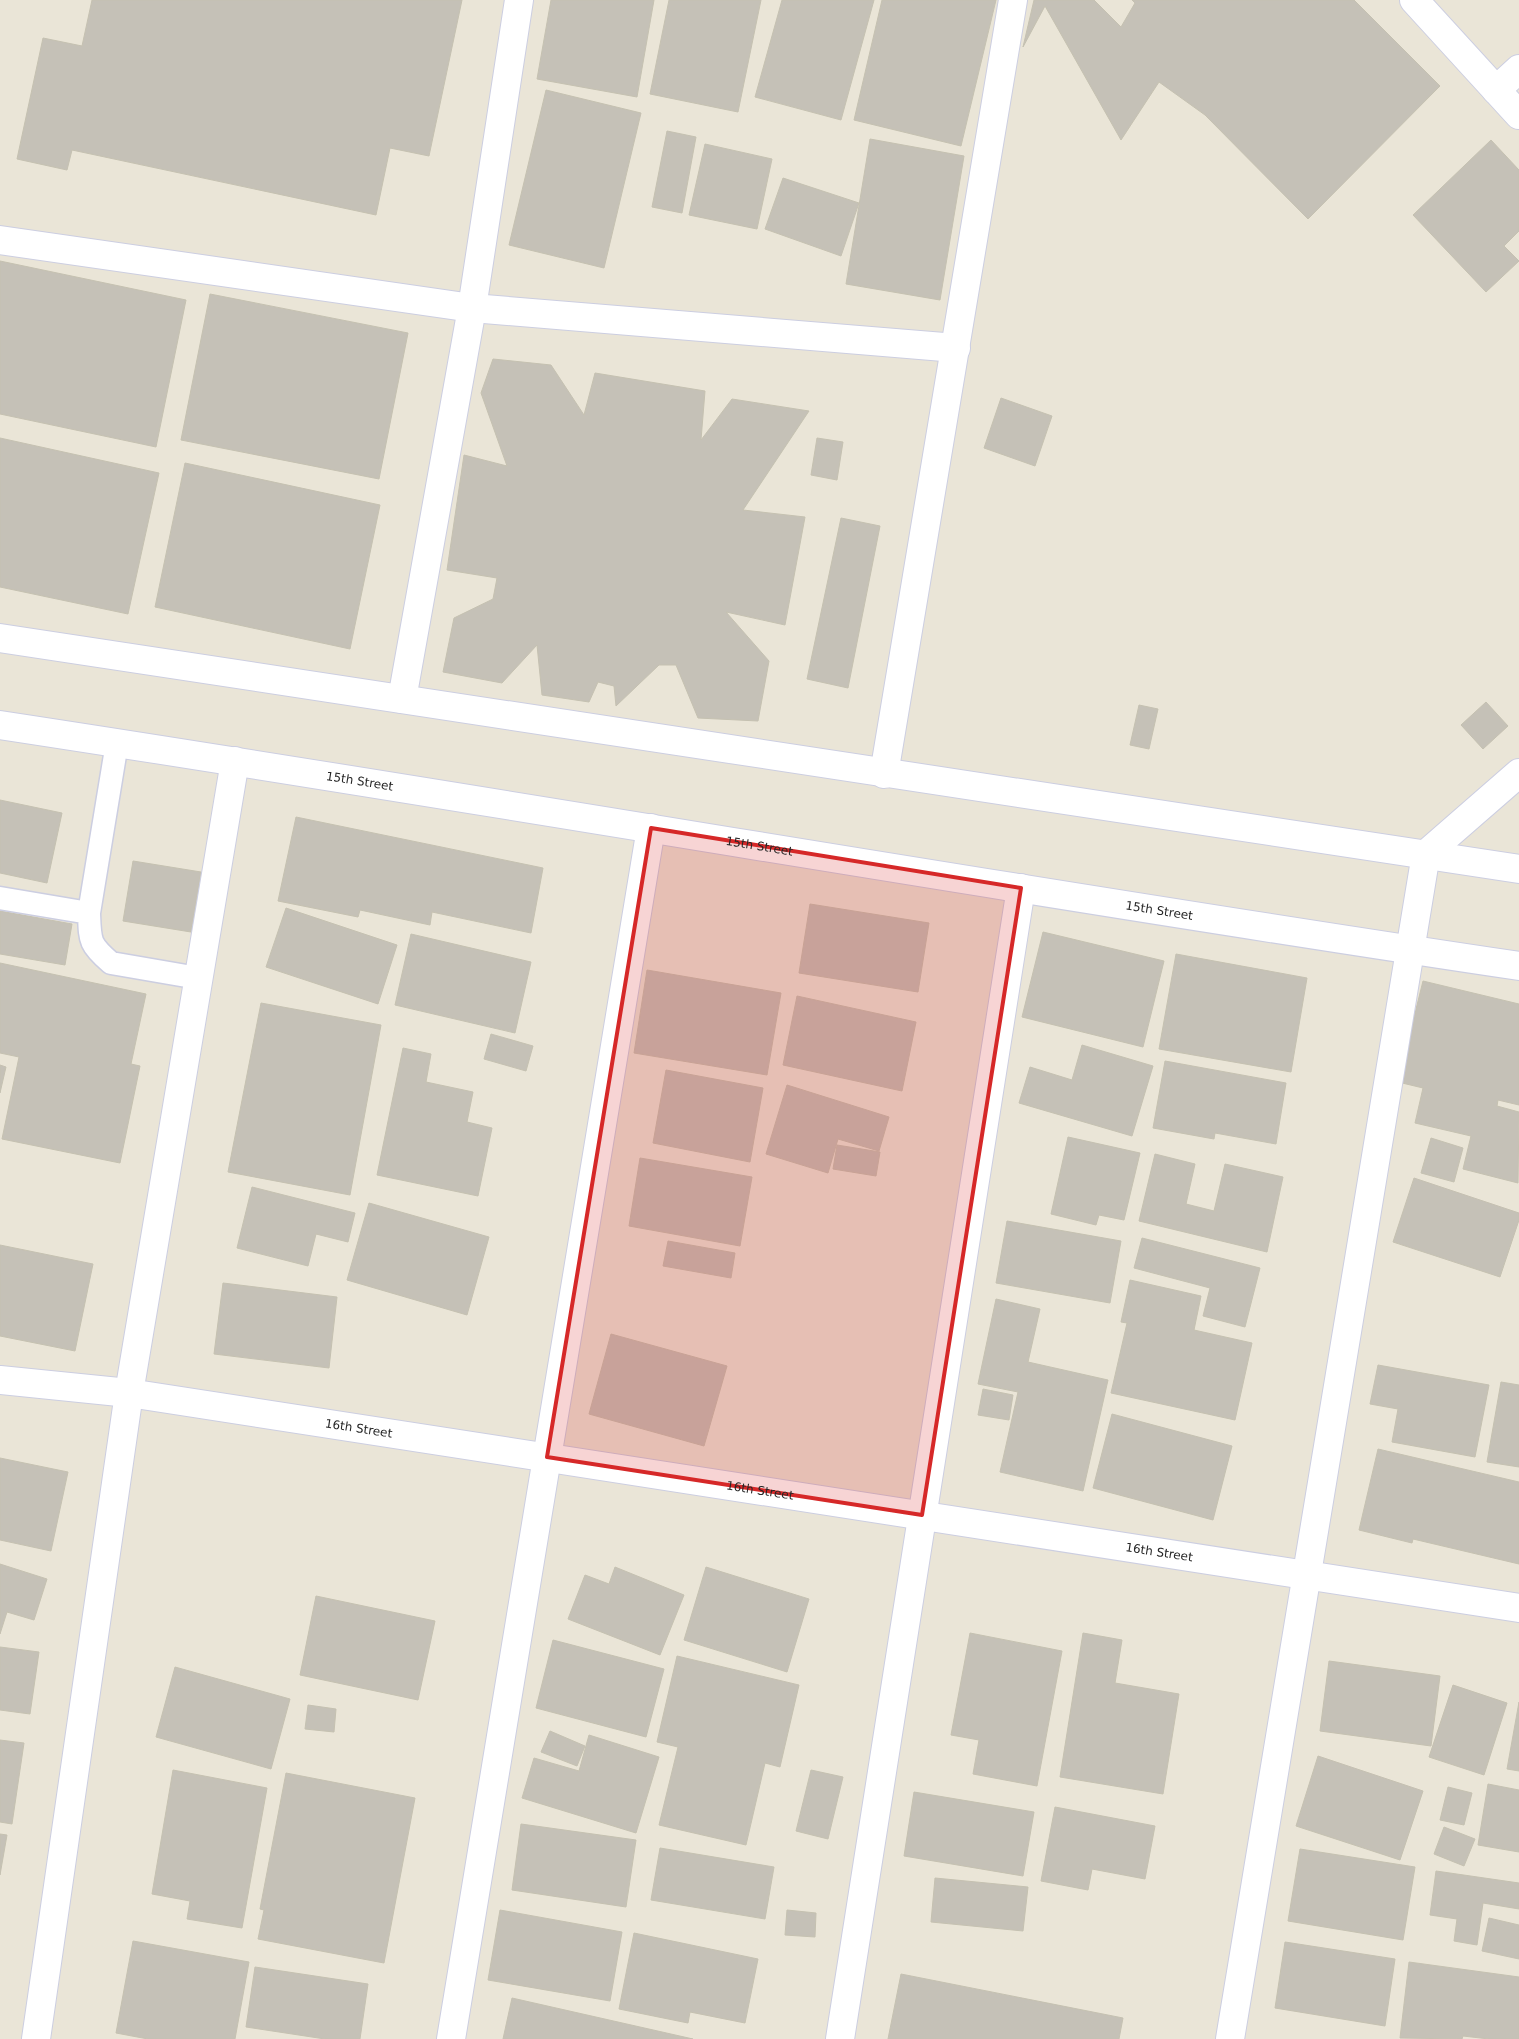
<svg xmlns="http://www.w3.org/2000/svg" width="1519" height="2039" viewBox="0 0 1519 2039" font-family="'DejaVu Sans',sans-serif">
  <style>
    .building { fill: #c5c1b7; stroke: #c5c1b1 }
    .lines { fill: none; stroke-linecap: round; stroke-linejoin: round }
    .service-casing { stroke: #cccee1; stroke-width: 25 }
    .minor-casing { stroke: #cccee1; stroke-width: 30 }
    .service { stroke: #fff; stroke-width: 22 }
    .minor { stroke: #fff; stroke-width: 28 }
    .marked { fill: #d62828; fill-opacity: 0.2; stroke: #d62828; stroke-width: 4; stroke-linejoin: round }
    .labels { text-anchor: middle; stroke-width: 4; stroke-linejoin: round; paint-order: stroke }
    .street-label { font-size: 12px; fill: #272727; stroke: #fff }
  </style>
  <rect width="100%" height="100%" fill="#eae5d7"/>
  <path class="building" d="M92,0H462L429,156L390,148L376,215L72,150L67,170L17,159L43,38L82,46Z
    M551,0H654L637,97L537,79Z
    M669,0H761L738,112L650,94Z
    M782,0H874L841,120L755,97Z
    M882,0H996L961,146L854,120Z
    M1034,0H1094L1121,27L1135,3L1132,0H1354L1440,86L1308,219L1205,115L1159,82L1121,140L1045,6L1023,47Z
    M546,90L641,113L604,268L509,245Z
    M667,131L696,137L682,213L652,207Z
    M870,139L964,156L940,300L846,284Z
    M1491,140L1519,170V231L1504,246L1519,261L1486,292L1413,215Z
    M705,144L772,159L757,229L689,215Z
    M783,178L859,203L841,256L765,229Z
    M0,261L186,300L156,447L0,414Z
    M210,294L408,333L379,479L181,440Z
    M493,359L551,365L584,415L595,373L705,391L701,440L732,399L809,411L743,510L805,517L785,625L726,612L769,661L758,721L698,718L676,665H659L616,706L614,686L598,682L589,702L542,695L537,645L502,683L443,672L454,618L493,599L497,578L447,570L464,455L507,466L481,393Z
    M1001,398L1052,416L1035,466L984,448Z
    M0,438L159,473L128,614L0,587Z
    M817,438L843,442L837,480L811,475Z
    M185,463L380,505L350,649L155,607Z
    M841,518L880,526L848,688L807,679Z
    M1486,702L1508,726L1483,749L1461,725Z
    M1139,705L1158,709L1149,749L1130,745Z
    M0,800L62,813L47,883L0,873Z
    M296,817L543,868L531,933L432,912L430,925L360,910L358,917L278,901Z
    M133,861L201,872L191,932L123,921Z
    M810,904L929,923L918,992L799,973Z
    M286,908L397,945L378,1004L266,967Z
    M0,911L72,924L65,965L0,954Z
    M1043,932L1164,961L1143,1047L1022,1017Z
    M411,934L531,962L515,1033L395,1005Z
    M1176,954L1307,978L1291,1072L1159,1049Z
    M0,963L146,994L131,1064L140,1066L120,1163L2,1139L19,1057L0,1053Z
    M647,970L781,993L767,1075L634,1053Z
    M1423,981L1519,1004V1105L1498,1100L1497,1106L1519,1112L1518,1183L1463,1169L1471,1136L1415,1123L1423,1088L1398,1082Z
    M797,996L916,1022L902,1091L783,1065Z
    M261,1003L381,1025L350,1195L228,1172Z
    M491,1034L533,1046L526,1071L484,1059Z
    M1082,1045L1153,1066L1132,1136L1019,1103L1030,1067L1072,1080Z
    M403,1048L431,1054L426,1082L473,1092L467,1122L492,1128L478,1196L377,1175Z
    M1165,1061L1286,1083L1276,1144L1215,1133L1214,1139L1153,1128Z
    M0,1065L6,1067L0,1093Z
    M666,1070L763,1088L750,1162L653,1143Z
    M787,1085L889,1117L879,1151L838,1139L828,1173L766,1154Z
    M1068,1137L1140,1153L1124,1220L1099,1215L1096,1225L1051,1214Z
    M1431,1138L1463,1148L1454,1182L1421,1173Z
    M837,1145L880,1152L876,1176L833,1169Z
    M1155,1154L1195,1164L1186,1204L1214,1211L1225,1164L1283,1177L1267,1252L1139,1221Z
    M640,1158L752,1177L740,1246L629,1226Z
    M1414,1178L1519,1213V1220L1500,1277L1393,1242Z
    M252,1187L355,1213L348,1242L316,1234L308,1266L237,1248Z
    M369,1203L489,1237L467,1315L347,1280Z
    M1007,1221L1121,1241L1110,1303L996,1283Z
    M1142,1238L1260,1268L1245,1327L1203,1316L1210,1288L1134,1268Z
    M668,1241L735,1253L731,1278L663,1266Z
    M0,1245L93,1264L75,1351L0,1336Z
    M1130,1280L1201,1296L1194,1330L1252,1343L1235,1420L1111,1393L1127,1323L1121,1322Z
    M223,1283L337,1297L329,1368L214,1354Z
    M996,1299L1040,1309L1028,1362L1108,1380L1083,1491L1000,1472L1018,1392L978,1384Z
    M611,1334L727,1366L704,1446L589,1414Z
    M1378,1365L1489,1385L1475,1457L1392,1442L1398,1409L1370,1404Z
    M1501,1382L1519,1385V1467L1487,1462Z
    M983,1389L1013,1395L1009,1420L978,1415Z
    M1112,1414L1232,1446L1213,1520L1093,1488Z
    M1378,1449L1519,1482V1564L1413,1539L1412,1543L1359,1530Z
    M0,1458L68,1472L51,1551L0,1540Z
    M0,1564L47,1579L34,1620L7,1612L0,1634Z
    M615,1567L684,1595L660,1655L568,1619L585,1575L609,1584Z
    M706,1567L809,1599L787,1672L684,1640Z
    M316,1596L435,1621L418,1700L300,1675Z
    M970,1633L1062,1651L1037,1786L973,1774L979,1740L951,1735Z
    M1083,1633L1122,1640L1115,1683L1179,1694L1163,1794L1060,1777Z
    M553,1640L664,1669L646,1737L536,1708Z
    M0,1647L39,1652L30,1714L0,1710Z
    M677,1656L799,1685L780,1767L765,1763L746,1845L659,1825L678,1747L657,1742Z
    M1329,1661L1440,1676L1431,1746L1320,1731Z
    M175,1667L290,1699L271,1769L156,1737Z
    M1453,1685L1507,1703L1484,1775L1429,1757Z
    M1519,1702V1771L1507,1769Z
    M308,1705L336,1709L334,1732L305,1729Z
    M550,1731L585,1746L577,1766L541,1752Z
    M589,1735L659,1757L636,1833L522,1798L534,1758L579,1771Z
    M0,1740L24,1743L12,1824L0,1822Z
    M1318,1756L1423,1791L1400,1860L1296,1826Z
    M173,1770L267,1788L242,1928L187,1919L190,1901L152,1894Z
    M811,1770L843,1777L828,1839L796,1831Z
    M286,1773L415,1798L384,1963L258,1939L264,1910L260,1909Z
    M1488,1784L1519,1790V1852L1478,1845Z
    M1448,1787L1472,1793L1464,1825L1440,1820Z
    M914,1792L1034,1812L1023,1876L904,1856Z
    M1055,1807L1155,1826L1145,1879L1092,1869L1088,1890L1041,1881Z
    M521,1824L636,1840L626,1907L512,1890Z
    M1444,1827L1475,1839L1464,1866L1434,1854Z
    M0,1834L7,1835L0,1875Z
    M660,1848L774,1867L765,1919L651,1900Z
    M1300,1849L1415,1867L1403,1940L1288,1921Z
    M1436,1871L1519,1883V1909L1483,1903L1477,1945L1454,1941L1457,1919L1430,1915Z
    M935,1878L1028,1887L1023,1931L931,1922Z
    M500,1910L622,1932L610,2001L488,1980Z
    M787,1910L816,1913L815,1937L785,1935Z
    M1489,1918L1519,1925V1959L1482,1951Z
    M634,1933L758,1959L745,2023L690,2012L688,2023L619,2009Z
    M133,1941L249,1962L235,2039H148L116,2033Z
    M1285,1942L1395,1959L1385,2026L1275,2008Z
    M1409,1962L1519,1977V2039H1489L1463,2036L1462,2039L1400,2038Z
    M255,1967L368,1984L360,2039H325L246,2027Z
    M901,1974L1123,2018L1119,2039H888Z
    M512,1998L693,2039H503Z"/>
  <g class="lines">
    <g class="service-casing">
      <path id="service" d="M117,743L89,913C90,941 89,944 111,963L198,978
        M0,898L89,913"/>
    </g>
    <g class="minor-casing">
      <g id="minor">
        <path d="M1414,0L1519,115"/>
        <path d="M1496,90L1519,69"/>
        <path d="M0,240L472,308L956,348"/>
        <path d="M0,638L1519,869"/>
        <path d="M402,699L472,308L519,0"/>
        <path id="s1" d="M0,725C507,802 1012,891 1519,966"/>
        <path d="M884,774L1013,0"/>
        <path id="s2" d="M0,1380L129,1393L1519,1608"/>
        <path d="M36,2039L129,1393L235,761"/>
        <path d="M451,2039L651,828"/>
        <path d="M840,2039L1021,888"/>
        <path d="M1230,2039L1426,854L1519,773"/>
      </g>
    </g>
    <use href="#service" class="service"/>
    <use href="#minor" class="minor"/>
  </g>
  <path class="marked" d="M651,828L1021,888L922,1515L547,1457Z"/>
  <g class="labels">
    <g class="street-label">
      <text dy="4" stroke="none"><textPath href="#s1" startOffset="364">15th Street</textPath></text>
      <text dy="4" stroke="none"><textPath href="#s1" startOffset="769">15th Street</textPath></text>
      <text dy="4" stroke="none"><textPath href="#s1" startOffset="1174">15th Street</textPath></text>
      <text dy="4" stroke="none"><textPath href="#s2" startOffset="362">16th Street</textPath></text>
      <text dy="4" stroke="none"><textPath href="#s2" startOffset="768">16th Street</textPath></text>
      <text dy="4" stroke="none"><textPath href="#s2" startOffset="1172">16th Street</textPath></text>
    </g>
  </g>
</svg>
